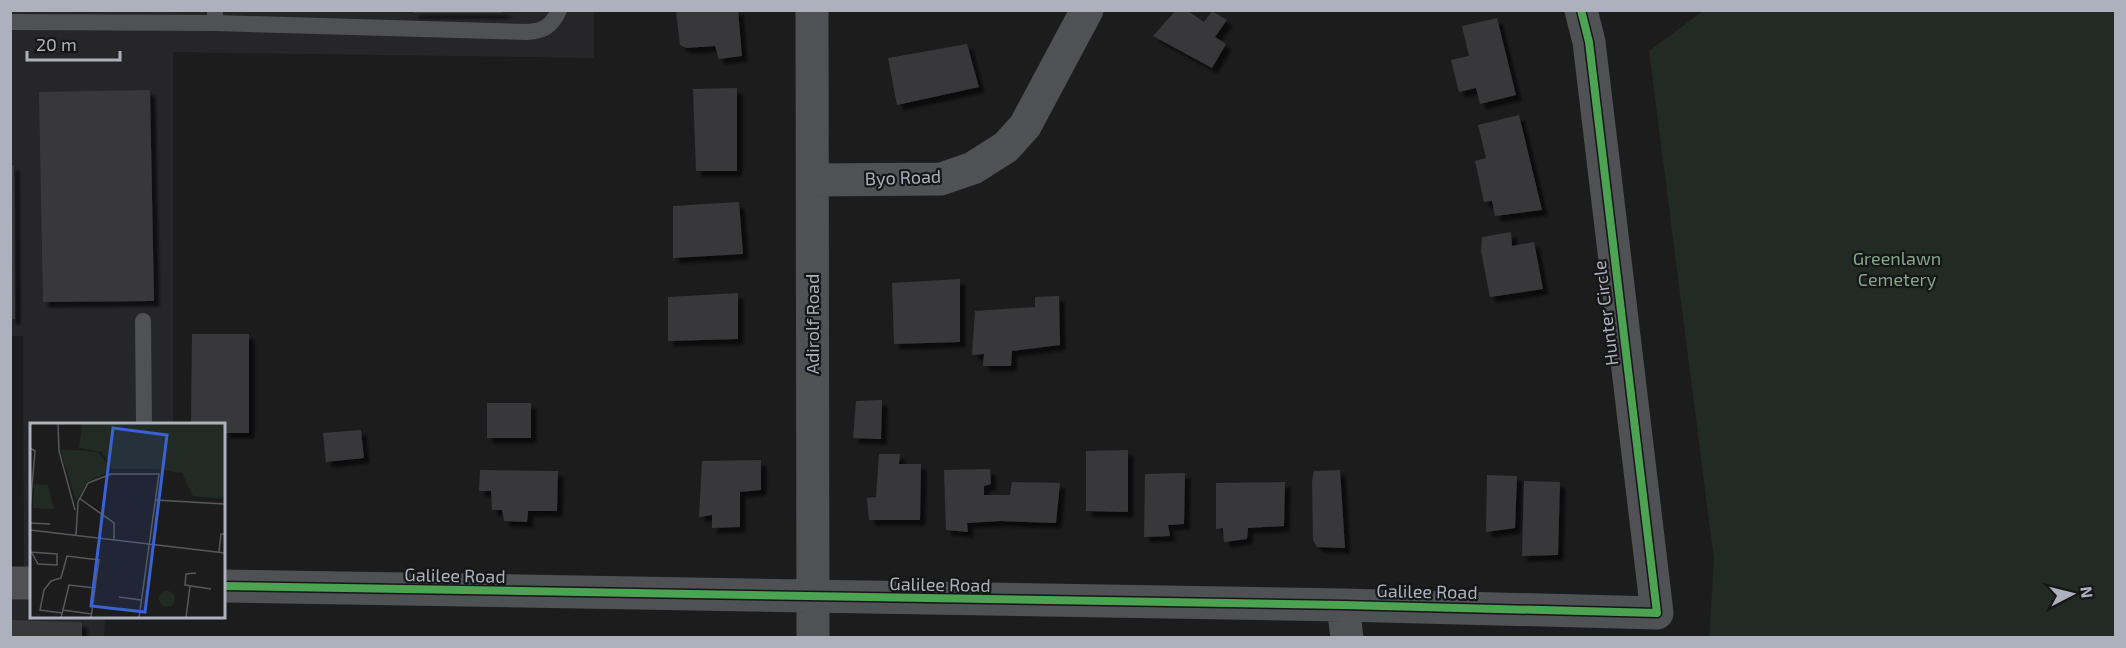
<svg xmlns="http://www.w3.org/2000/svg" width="2126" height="648" viewBox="0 0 2126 648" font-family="'Exo 2',sans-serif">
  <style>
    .built { fill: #262528 }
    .green { fill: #212a23 }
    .building { fill: #38383a; filter: url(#shadow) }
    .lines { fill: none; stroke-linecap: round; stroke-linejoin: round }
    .lane { stroke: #4f5155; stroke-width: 16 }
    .street { stroke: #4f5155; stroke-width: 33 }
    .cycleway-casing { stroke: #161618; stroke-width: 11 }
    .cycleway { stroke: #4ca352; stroke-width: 8 }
    .labels { text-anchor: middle; stroke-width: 4.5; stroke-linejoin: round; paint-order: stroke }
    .street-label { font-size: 18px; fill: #adb1bd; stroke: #161618 }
    .park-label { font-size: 18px; fill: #83a888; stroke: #161618 }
    .inset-road { fill: none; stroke: #56585c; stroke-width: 1.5 }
    .view { fill: #3a62d3; fill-opacity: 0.15; stroke: #3a62d3; stroke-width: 3 }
    .inset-edge { fill: none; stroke: #adb1bd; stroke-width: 3 }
  </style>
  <defs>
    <filter id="shadow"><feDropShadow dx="5.5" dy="5.5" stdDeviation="1.5" flood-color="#0009"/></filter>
  </defs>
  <rect width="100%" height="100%" fill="#1c1c1c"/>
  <path class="built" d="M11,11H594V58L173,52V424H32L31,570H24L23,336H11Z
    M11,598H31L32,616L105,617L104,637L11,638Z"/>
  <path class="green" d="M1703,11H2115V637H1709L1714,560L1649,51Z"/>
  <path class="building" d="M413,10H507L501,13H413Z
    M738,10L742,56L719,59L715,46L686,48L680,45L676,11Z
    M1176,10H1187L1204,22L1212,11L1227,20L1215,37L1226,44L1212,68L1153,36Z
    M1497,18L1516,95L1480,104L1476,88L1459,92L1451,60L1469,56L1462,26Z
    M967,44L979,87L897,105L888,58Z
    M737,88V171H696L693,89Z
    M150,90L154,301L43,302L39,92Z
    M1519,115L1542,210L1495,216L1492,201L1484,202L1475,161L1486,158L1478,125Z
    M10,165H14L15,319H10Z
    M739,202L743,254L673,258V206Z
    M1511,232L1512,246L1534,242L1543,289L1490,297L1481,251L1482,237Z
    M960,279V342L894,344L892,283Z
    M738,293V339L668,341V297Z
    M1059,296L1060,345L1012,351L1011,366H983L984,354L972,355L975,311L1035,307V297Z
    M192,334H249V433H224V424H191Z
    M882,400L881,439L853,438L856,401Z
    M487,403H531V438H487Z
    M361,430L364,458L326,462L323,433Z
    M1128,450V512L1086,511V451Z
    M879,454H900L899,464H921L920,520H869L867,498L876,497Z
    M761,460V490L740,492V527L712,528V515L699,517L702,461Z
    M990,469L991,484L984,486V495H1010L1012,482L1060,483L1056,523L1000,521L967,523L968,532L946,530L944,470Z
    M480,470L558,471L557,511H528L527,522L504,521L502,510H492L491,491H479Z
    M1340,470L1345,548L1317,547L1313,540L1312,481L1314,471Z
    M1185,473L1184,524L1168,525L1170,536L1144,537L1145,474Z
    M1487,475L1517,476L1515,528L1486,532Z
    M1524,481L1560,482L1558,555L1522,556Z
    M1285,482L1284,526L1248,528L1247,539L1224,542L1223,528L1216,529V483Z
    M10,620L82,622V638H10Z"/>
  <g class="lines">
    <path class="lane" d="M10,22L215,23V10
      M215,23L527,32C544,31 552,26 559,10
      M143,321L144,424"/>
    <path class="street" d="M812,10L813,638
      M813,180L941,179L973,168L1006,147L1025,126L1087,10
      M10,583H32
      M224,586L1343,605L1657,613L1589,42L1581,10
      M1343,605L1347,638"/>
    <g class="cycleway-casing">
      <path id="cycleway" d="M224,586L1343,605L1657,613L1589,42L1581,10"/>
    </g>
    <use href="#cycleway" class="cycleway"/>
  </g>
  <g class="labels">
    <g class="street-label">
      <text transform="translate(903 178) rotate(-2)" y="6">Byo Road</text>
      <text transform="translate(1606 313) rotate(-97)" y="6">Hunter Circle</text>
      <text transform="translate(813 324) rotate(-90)" y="6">Adirolf Road</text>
      <text transform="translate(455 576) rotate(1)" y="6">Galilee Road</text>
      <text transform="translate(940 585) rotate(1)" y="6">Galilee Road</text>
      <text transform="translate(1427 592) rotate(1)" y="6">Galilee Road</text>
    </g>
    <g class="park-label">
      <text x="1897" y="265">Greenlawn<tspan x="1897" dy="21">Cemetery</tspan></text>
    </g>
  </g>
  <g transform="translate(30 423)">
    <rect width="195" height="195" fill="#1c1c1c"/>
    <path d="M52,0H195V76L163,73L152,50L125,46H82L72,29L49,25ZM30,26L68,29L79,43V49L57,59L46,78ZM4,61L18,62L24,86L3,85ZM129 176a8 8 0 1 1 16 0a8 8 0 1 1-16 0Z" fill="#212a23"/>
    <path class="inset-road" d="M28,0L29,28L45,87M0,25L5,28L0,86M49,75L84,100V117M125,77L195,81M0,100L20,101M0,107L195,130M46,112L48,79L58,60L81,51H129L109,195M0,129L27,131V142L8,141L2,130M189,129L191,111H195M166,150L156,151L155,162L181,166M89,174L111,177M32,187L62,191M32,190L10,187L14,167L21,158L31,155L37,133L69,137L65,165M31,195L39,162L65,165L61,195M156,195L160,163"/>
    <path class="view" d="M83,5L137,12L115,189L61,183Z"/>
    <rect width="195" height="195" class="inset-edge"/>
  </g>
  <rect width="2126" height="648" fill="none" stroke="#adb1bd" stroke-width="24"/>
  <g transform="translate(2072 594) rotate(83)" stroke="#161618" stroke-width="4.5" paint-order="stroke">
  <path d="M0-4.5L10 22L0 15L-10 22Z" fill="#adb1bd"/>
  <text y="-9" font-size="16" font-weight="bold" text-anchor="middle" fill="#adb1bd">N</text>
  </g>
  <path d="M27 51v9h93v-9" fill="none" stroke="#adb1bd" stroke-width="3"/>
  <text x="36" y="51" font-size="18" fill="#adb1bd" stroke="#161618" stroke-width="4.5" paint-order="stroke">20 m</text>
</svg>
